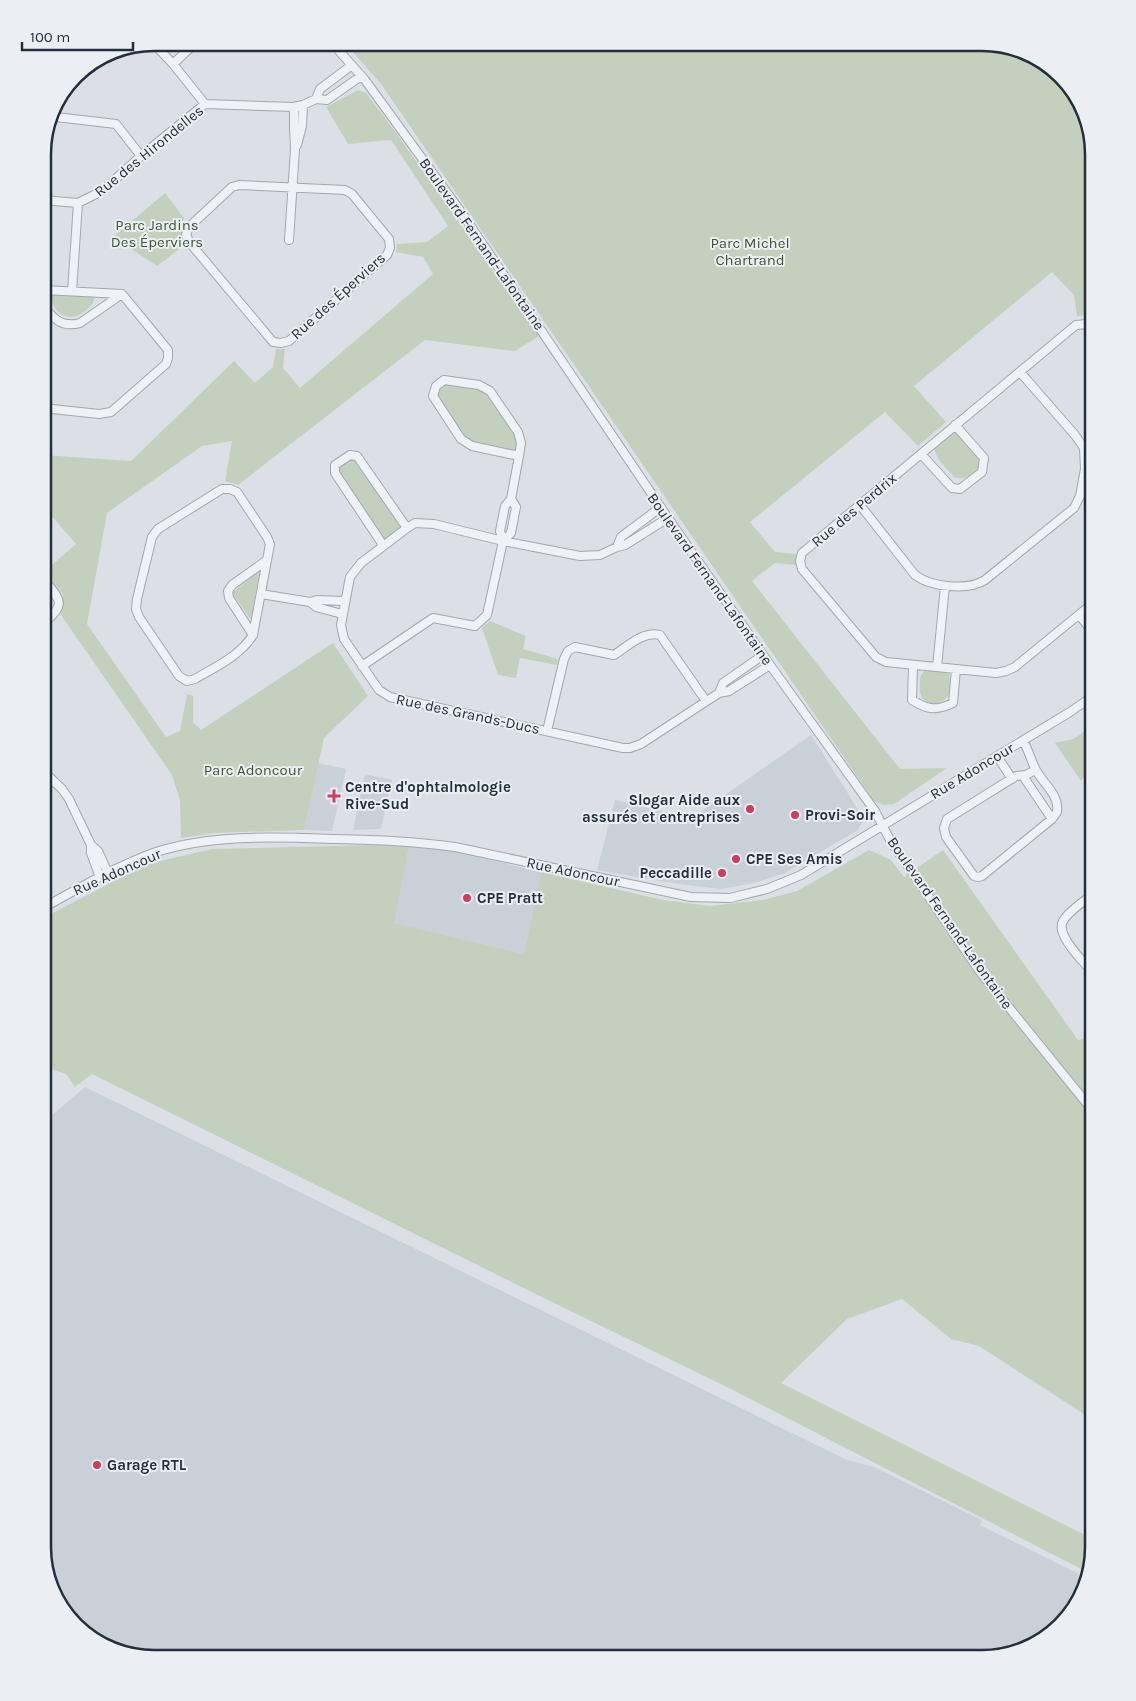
<svg xmlns="http://www.w3.org/2000/svg" width="1136" height="1701" viewBox="0 0 1136 1701" font-family="Karla,sans-serif">
  <style>
    .built { fill: #cad0d8 }
    .green { fill: #c3d0bd }
    .lines { fill: none; stroke-linecap: round; stroke-linejoin: round }
    .minor-casing { stroke: #a1a7b0; stroke-width: 10 }
    .minor { stroke: #eef1f5; stroke-width: 8 }
    .poi-dot { fill: #ce3d5d; stroke: #ebeff4; stroke-width: 2 }
    .labels { text-anchor: middle; stroke-width: 4; stroke-linejoin: round; paint-order: stroke }
    .street-label { font-size: 15px; fill: #252f3c; stroke: #ebeff4 }
    .park-label { font-size: 15px; fill: #3c5833; stroke: #ebeff4 }
    .poi-label { font-size: 15px; font-weight: bold; fill: #252f3c; stroke: #ebeff4; text-anchor: start }
    .rim { fill: none; stroke: #252f3c; stroke-width: 2.5 }
  </style>
  <rect width="100%" height="100%" fill="#dce0e6"/>
  <path class="built" d="M811,735L864,819L858,830L785,873L754,883L721,889L678,884L597,870L615,800L692,818Z
    M318,763L346,769L332,831L304,830Z
    M365,774L392,780L381,829L353,830Z
    M409,847L442,848L541,872L524,954L393,923Z
    M85,1087L847,1460L874,1467L982,1520L980,1525L1085,1577L1078,1603L1037,1644L982,1658H148L93,1640L57,1602L43,1546V1123Z"/>
  <path class="green" d="M345,43H988L1038,58L1079,99L1093,155V292L1089,296L1088,315L1077,316L1074,295L1052,272L914,386L946,422L918,446L885,412L750,522L775,552L796,554V565L775,563L752,581L900,769L947,768L894,804L883,805L874,801L381,84Z
    M358,90L366,93L397,134L539,336L515,351L425,340L238,485L225,481L232,441L202,446L107,513L87,624L166,737L180,731L187,694L193,696V722L201,730L333,643L368,696L324,738L304,830L214,833L181,838L180,800L172,775L61,615L63,595L45,571L76,544L43,506V455L131,461L234,361L255,383L273,367L276,349H285L283,368L300,388L433,274L423,257L396,252L397,244L427,242L448,226L391,140L348,144L326,107Z
    M165,193L184,218L182,229L185,245L157,266L113,237Z
    M52,293L92,294L94,298L93,303C89,308 83,314 77,316C63,321 49,307 52,293Z
    M444,380L490,391L518,432L519,456L461,439L433,396Z
    M953,432L957,433L979,458L978,469C970,475 965,481 954,477C947,468 934,459 935,447Z
    M357,456L407,528L383,545L335,473V465Z
    M260,570L251,620L232,593Z
    M490,621L526,636L523,649L558,659L557,665L520,658L516,678L498,675L482,628Z
    M929,669L942,670L949,674C950,680 951,688 949,694C945,705 925,707 921,695C919,691 920,685 920,680C921,673 923,671 929,669Z
    M1093,726V765L1081,781L1055,743L1073,739Z
    M379,845L409,847L394,923L524,954L541,872L663,900L710,906L763,900L797,891L869,850L891,860L904,877L943,850L1078,1040L1093,1036V1420L979,1346L951,1339L902,1299L847,1319L781,1383L1093,1539V1547L1087,1572L727,1387L554,1303L92,1074L75,1087L66,1074L43,1066V918L147,864L212,849Z"/>
  <g class="lines">
    <g class="minor-casing">
      <path id="minor" d="M153,43L173,64L205,104
        M332,43L365,80L461,212L668,518L770,665L875,811L890,840L981,973L1093,1111
        M173,64L192,46L201,43
        M316,99L320,89L352,65
        M51,112L56,117L116,124L141,156
        M297,145L302,126L303,105
        M239,185L345,190L352,194L389,239L390,248L387,255L289,341L281,343L273,342L190,243L186,235L189,227L232,187Z
        M43,200L78,203L102,191L141,156L205,104L294,107L303,105L316,99L327,100L361,76
        M289,240L295,149L294,127V107
        M72,291L78,203
        M43,306C54,319 62,328 80,323L122,294
        M444,380L479,385L490,391L518,432L521,443L519,456L472,446L461,439L433,396L436,386Z
        M43,408L99,414L111,412L166,364L168,358V350L122,294L43,290
        M921,454L952,488L960,489L982,472L984,458L955,425
        M222,489H230L237,492L267,537L270,544L253,635C240,656 215,667 195,679L187,681L179,676L139,617L136,609L137,599L152,537L158,529Z
        M860,505L915,575C931,587 968,591 985,580L1074,508L1080,496L1085,469L1084,448L1075,435L1020,372
        M668,518L625,545L617,547L600,555L580,556L503,541L434,524L415,523L407,528L361,563L350,577L341,625L344,639L379,690L390,697L623,748H630L641,744L719,693L729,691L770,665
        M503,541L500,531L505,506L511,499L519,456
        M383,545L335,473V465L350,455L357,456L407,528
        M617,547L621,537L661,507
        M261,594L310,602
        M1093,603L1015,667L1006,671L996,673L886,662L876,657L802,569L800,561L802,553L1076,325L1087,324L1093,328
        M342,614L316,607L310,602L317,600L344,601
        M1079,615L1093,632
        M43,624C67,603 61,601 43,578
        M253,635L229,598L228,591L232,585L267,560
        M362,666L433,618L475,626L487,615L503,541L511,533L516,507L511,499
        M913,666L912,700C928,710 936,711 953,703L956,669
        M937,667L945,586
        M719,693L723,683L763,655
        M547,731L564,659L568,651L575,647L614,655C628,646 643,631 660,635L706,701
        M1023,741C1028,749 1030,757 1034,766C1040,782 1060,793 1057,812L1052,819L982,876L978,877L974,876L946,837L944,828L947,819L1016,776L1026,775L1035,770
        M997,756L1012,779
        M43,771L62,789L69,799L91,845V853L100,877
        M1023,776L1052,819
        M91,845L98,851L108,873
        M43,908C79,888 117,866 156,852C212,834 275,837 334,839C374,840 415,841 455,847L691,897L730,898L767,889L801,875L1070,712L1093,696
        M1093,973C1084,962 1055,935 1063,921C1069,910 1084,902 1093,894"/>
    </g>
    <use href="#minor" class="minor"/>
  </g>
  <g class="poi-dot">
    <path d="M331.5 788.5h5v5h5v5h-5v5h-5v-5h-5v-5h5z"/>
    <circle cx="750" cy="809" r="5"/>
    <circle cx="795" cy="815" r="5"/>
    <circle cx="736" cy="859" r="5"/>
    <circle cx="722" cy="873" r="5"/>
    <circle cx="467" cy="898" r="5"/>
    <circle cx="97" cy="1465" r="5"/>
  </g>
  <g class="labels">
    <g class="street-label">
      <text transform="translate(149 151) rotate(-39)" y="5">Rue des Hirondelles</text>
      <text transform="translate(482 244) rotate(55)" y="5">Boulevard Fernand-Lafontaine</text>
      <text transform="translate(338 296) rotate(-42)" y="5">Rue des Éperviers</text>
      <text transform="translate(854 510) rotate(-40)" y="5">Rue des Perdrix</text>
      <text transform="translate(710 579) rotate(55)" y="5">Boulevard Fernand-Lafontaine</text>
      <text transform="translate(468 714) rotate(12)" y="5">Rue des Grands-Ducs</text>
      <text transform="translate(972 771) rotate(-31)" y="5">Rue Adoncour</text>
      <text transform="translate(117 872) rotate(-24)" y="5">Rue Adoncour</text>
      <text transform="translate(573 872) rotate(12)" y="5">Rue Adoncour</text>
      <text transform="translate(950 923) rotate(55)" y="5">Boulevard Fernand-Lafontaine</text>
    </g>
    <g class="park-label">
      <text x="157" y="230">Parc Jardins<tspan x="157" dy="17">Des Éperviers</tspan></text>
      <text x="750" y="248">Parc Michel<tspan x="750" dy="17">Chartrand</tspan></text>
      <text x="253" y="775">Parc Adoncour</text>
    </g>
    <g class="poi-label">
      <text x="345" y="792">Centre d'ophtalmologie<tspan x="345" dy="17">Rive-Sud</tspan></text>
      <text x="740" y="805" text-anchor="end">Slogar Aide aux<tspan x="740" dy="17">assurés et entreprises</tspan></text>
      <text x="805" y="820">Provi-Soir</text>
      <text x="746" y="864">CPE Ses Amis</text>
      <text x="712" y="878" text-anchor="end">Peccadille</text>
      <text x="477" y="903">CPE Pratt</text>
      <text x="107" y="1470">Garage RTL</text>
    </g>
  </g>
  <path d="M0 0H1136V1701H0ZM154 51H982A103 103 0 0 1 1085 154V1547A103 103 0 0 1 982 1650H154A103 103 0 0 1 51 1547V154A103 103 0 0 1 154 51Z" fill="#ebeff4" fill-rule="evenodd"/>
  <path class="rim" d="M154 51H982A103 103 0 0 1 1085 154V1547A103 103 0 0 1 982 1650H154A103 103 0 0 1 51 1547V154A103 103 0 0 1 154 51Z"/>
  <path d="M22 42v8h111v-8" fill="none" stroke="#252f3c" stroke-width="2.5"/>
  <text x="30" y="42" font-size="15" fill="#252f3c" stroke="#ebeff4" stroke-width="4" paint-order="stroke">100 m</text>
</svg>
